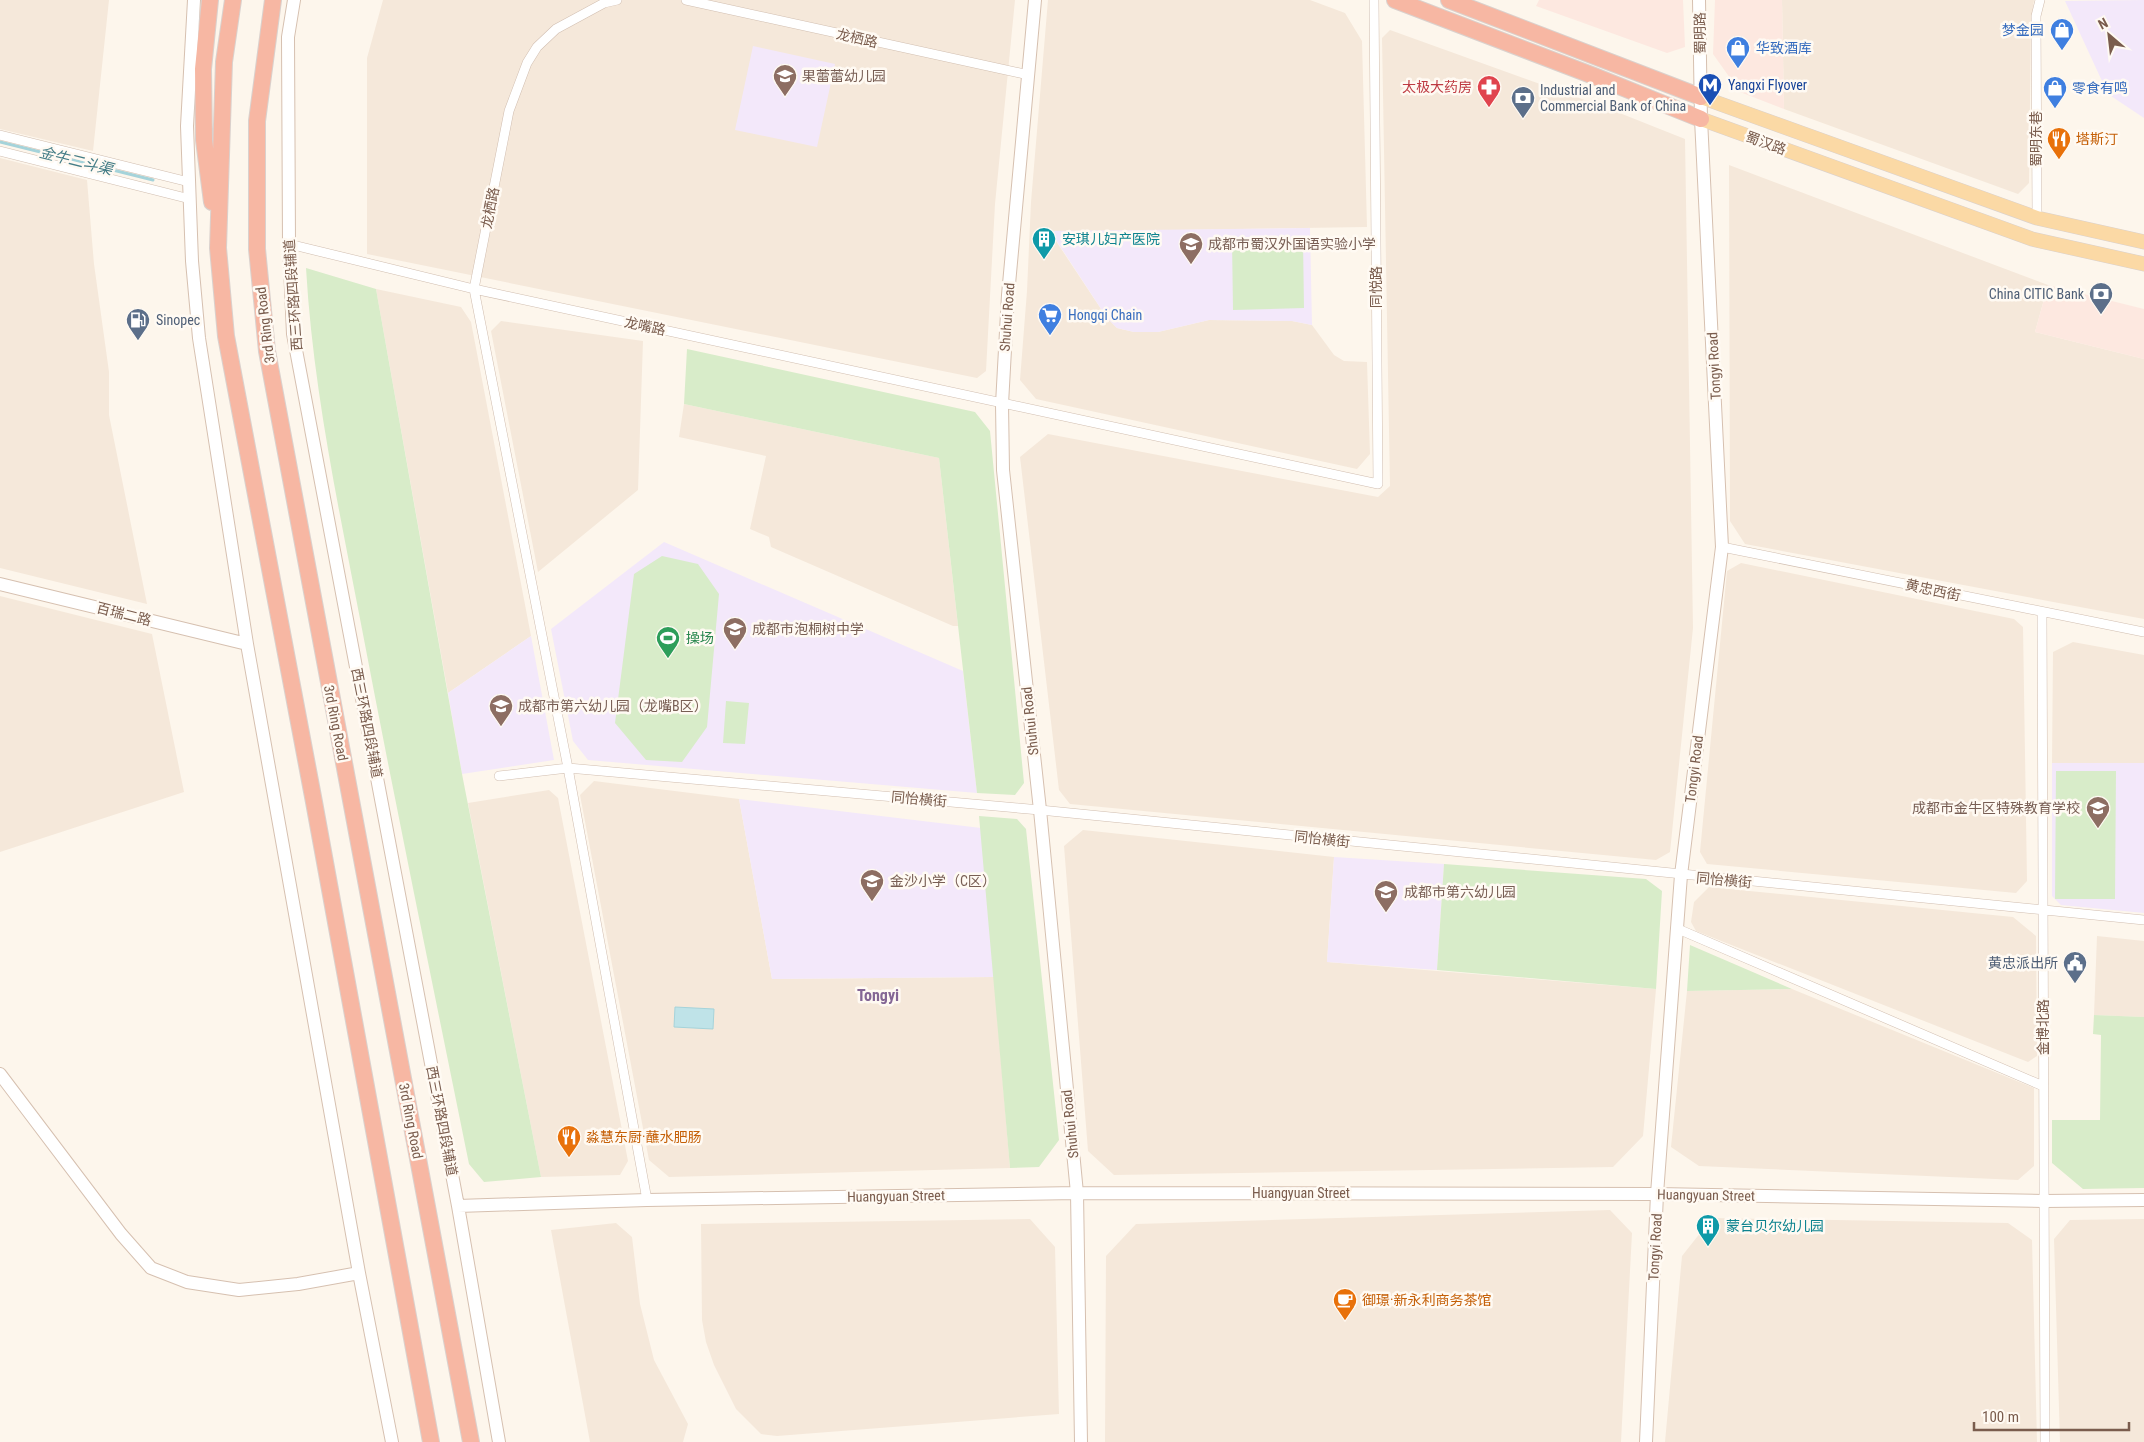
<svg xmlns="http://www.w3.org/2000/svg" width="2144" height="1442" viewBox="0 0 2144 1442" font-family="'Roboto Condensed','Noto Sans SC',sans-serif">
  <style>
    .residential { fill: #f5e8da }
    .commercial { fill: #fde8e0 }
    .education { fill: #f3e8fa }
    .green { fill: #d8ecc9 }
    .water { fill: #bfe3e8; stroke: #a5d3da }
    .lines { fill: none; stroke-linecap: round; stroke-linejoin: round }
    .stream { stroke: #a5d3da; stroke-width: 3 }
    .street-casing { stroke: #d1beb0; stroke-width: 10 }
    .secondary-casing { stroke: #d6c0b0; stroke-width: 14 }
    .primary-casing { stroke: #dad1cd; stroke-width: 15 }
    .highway-casing { stroke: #dad1cd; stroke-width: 18 }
    .street { stroke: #fff; stroke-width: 9 }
    .secondary { stroke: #fff; stroke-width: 12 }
    .primary { stroke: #fbd9a5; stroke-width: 14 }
    .highway { stroke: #f7b7a3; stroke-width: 16 }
    .labels { text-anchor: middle; stroke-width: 5; stroke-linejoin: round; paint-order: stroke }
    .shop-label { font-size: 14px; fill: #366cbe; stroke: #fffaf3; text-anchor: start }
    .street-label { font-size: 14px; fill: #7a5c4d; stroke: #fffaf3 }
    .education-label { font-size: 14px; fill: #785e54; stroke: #fffaf3; text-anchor: start }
    .transit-label { font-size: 14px; fill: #164399; stroke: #fffaf3; text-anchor: start }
    .health-label { font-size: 14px; fill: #be3a42; stroke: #fffaf3; text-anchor: end }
    .service-label { font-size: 14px; fill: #4e5e75; stroke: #fffaf3; text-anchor: start }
    .food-label { font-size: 14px; fill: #c56008; stroke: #fffaf3; text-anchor: start }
    .culture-label { font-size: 14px; fill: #0d838f; stroke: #fffaf3; text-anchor: start }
    .leisure-label { font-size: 14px; fill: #27864d; stroke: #fffaf3; text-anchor: start }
    .water-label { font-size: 15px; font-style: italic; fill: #437c86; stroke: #fffaf3 }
    .quarter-label { font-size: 16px; font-weight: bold; fill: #846695; stroke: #fffaf3 }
  </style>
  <rect width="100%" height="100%" fill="#fdf6ec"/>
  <path class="residential" d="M0,0H109L93,151L0,129Z
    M383,0H1015L995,204L986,371L977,378L367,254V58Z
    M1048,0H1310L1345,13L1362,41L1367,227L1050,232L1107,318L1117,328L1134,332H1158L1209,320L1292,321L1312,325L1334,355L1344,361L1367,362L1370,454L1357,469L1036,399L1020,380L1027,291L1031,202Z
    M1782,0H2034L2031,21L2029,183L2018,194L1784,109Z
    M1390,30L1607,108L1685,139L1693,628L1670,852L1656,860L1070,804L1059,790L1020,457L1048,434L1378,497L1390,486L1382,38Z
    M0,158L87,180L94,264L109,372V415L147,604L0,568Z
    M1729,165L2048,285L2035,332L2144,359V619L1745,544L1730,521Z
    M376,289L461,307L471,322L531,636L448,693Z
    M501,321L643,341L638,490L538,572L491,331Z
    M684,404L939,458L958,626H953L771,547L769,537L750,529L766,456L679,437Z
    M1741,563L2014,619L2023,627L2027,881L2016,893L1707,864L1700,852L1727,571Z
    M0,596L152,634L184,792L0,852Z
    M2073,642L2144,655V763H2052L2053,652Z
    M594,781L739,799L772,979L994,977L1010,1168L669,1177L649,1160L580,795Z
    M549,790L558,798L628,1161L620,1175L541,1177L468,803Z
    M1083,830L1334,857L1327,962L1656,989L1643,1136L1613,1167L1114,1175L1088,1151L1064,846Z
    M1709,887L2013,917L2036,936L2037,1056L2028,1062L1696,931L1691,922L1694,902Z
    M2097,936L2144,941V1017L2094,1015Z
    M1792,989L2034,1088V1166L2018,1180L1699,1166L1671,1147L1687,991Z
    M1610,1210L1632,1233L1621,1442H1105L1106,1256L1136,1224Z
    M1712,1218L2008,1223L2032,1240L2037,1442H1665L1682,1256Z
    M1030,1219L1055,1247L1059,1414L777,1436L761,1434L736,1409L714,1365L706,1342L702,1320L701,1224Z
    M2144,1219V1442H2060L2054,1239L2070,1220Z
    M616,1223L632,1237L640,1304L654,1360L688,1424L683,1442H590L551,1230Z"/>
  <path class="commercial" d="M1539,0H1683L1685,47L1667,53L1536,6Z
    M1715,0H1782L1784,109L1740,92L1713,54Z
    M2048,285L2144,309V359L2035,332Z"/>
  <path class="education" d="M2144,0V118L2108,94L2065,1Z
    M753,46L835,64L817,147L735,130Z
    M1310,228L1312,325L1292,321L1209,320L1158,332H1134L1117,328L1107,318L1050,231Z
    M664,542L963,671L977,793L588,760L573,741L551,629Z
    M531,636L554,760L462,774L448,693Z
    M2052,763H2144V913L2061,905L2052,896Z
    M739,799L981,828L994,977L772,979Z
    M1334,857L1444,864L1437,970L1327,962Z"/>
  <path class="green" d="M1303,240L1304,308L1233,310L1232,241Z
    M306,268L376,289L462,774L541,1177L484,1182L469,1164C433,986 396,808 362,629C339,509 313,390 306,268Z
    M687,349L975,412L990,431L1024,783L1015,795L977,793L939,458L684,404Z
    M662,556L698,564L719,594L707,727L682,762L646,760L615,723L634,574Z
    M726,701L749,703L745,744L723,743Z
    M2056,771H2116L2115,899H2055Z
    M979,816L1017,819L1026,829L1059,1140L1039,1167L1010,1168Z
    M1444,864L1646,879L1662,891L1656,989L1437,970Z
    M1690,945L1792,989L1687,991Z
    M2094,1015L2144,1017V1188L2083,1189L2052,1163V1120H2100L2101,1035L2093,1034Z"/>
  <path class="water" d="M675,1007L714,1009L713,1029L674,1027Z"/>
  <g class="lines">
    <path class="stream" d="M0,142L153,180"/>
    <g class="street-casing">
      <path id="street" d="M617,0L604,3L556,29L537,47L527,63L509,111L474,289L568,768L647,1200
        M686,0L1029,75
        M0,135L189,182
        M0,151L190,199
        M2037,218L2036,16L2040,0
        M289,244L474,289L1378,484L1374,0
        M1722,547L2144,632
        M2042,612L2045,1442
        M499,776L568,768L1040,810L2144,920
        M1678,929L2043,1086"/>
    </g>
    <g class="secondary-casing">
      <path id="secondary" d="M194,0L187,126L192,261L199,338L247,644L359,1273L392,1442
        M294,0L288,37L289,244L293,334L458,1206L499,1442
        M1035,0L1008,295L1002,404L1003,470L1040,810L1077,1193L1081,1442
        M0,584L247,644
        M0,1074L121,1234L151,1268L187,1282L239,1290L298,1284L359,1273
        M458,1206L647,1200L1077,1193L1657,1194L2044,1201L2144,1200
        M1646,1442L1657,1194L1681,875L1722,547L1701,119L1699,0"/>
    </g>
    <g class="primary-casing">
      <path id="primary" d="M1701,97L2037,218L2144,242
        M1701,119L2032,239L2144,264"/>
    </g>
    <g class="highway-casing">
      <path id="highway" d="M210,0L203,69L204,140L212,202
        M233,0L224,62L218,248L226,336L314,802L431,1442
        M273,0L257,121V249L267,351L471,1442
        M1395,0L1594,76L1701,119
        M1449,0L1701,97"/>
    </g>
    <use href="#street" class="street"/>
    <use href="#secondary" class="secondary"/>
    <use href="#primary" class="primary"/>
    <use href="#highway" class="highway"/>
  </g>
  <defs>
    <g id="shop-pin" transform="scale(1.25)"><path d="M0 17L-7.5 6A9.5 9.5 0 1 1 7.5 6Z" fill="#3f7fe0" stroke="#fffaf3"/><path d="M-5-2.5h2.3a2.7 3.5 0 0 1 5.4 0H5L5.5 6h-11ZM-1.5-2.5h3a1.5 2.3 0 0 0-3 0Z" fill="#fff"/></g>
    <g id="school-pin" transform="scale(1.25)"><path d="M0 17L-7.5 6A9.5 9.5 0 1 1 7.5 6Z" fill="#8d6e63" stroke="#fffaf3"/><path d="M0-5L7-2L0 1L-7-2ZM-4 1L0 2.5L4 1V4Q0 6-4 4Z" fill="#fff"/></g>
    <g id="metro-pin" transform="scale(1.25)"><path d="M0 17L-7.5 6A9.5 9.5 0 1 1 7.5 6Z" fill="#1a4fb4" stroke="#fffaf3"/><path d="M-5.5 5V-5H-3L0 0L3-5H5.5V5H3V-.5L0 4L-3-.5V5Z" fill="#fff"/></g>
    <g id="pharmacy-pin" transform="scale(1.25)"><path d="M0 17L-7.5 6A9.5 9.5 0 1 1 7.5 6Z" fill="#e0444e" stroke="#fffaf3"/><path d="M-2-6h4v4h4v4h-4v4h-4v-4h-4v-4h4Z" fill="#fff"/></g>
    <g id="bank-pin" transform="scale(1.25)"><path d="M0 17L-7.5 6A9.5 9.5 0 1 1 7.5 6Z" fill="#5c6f8a" stroke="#fffaf3"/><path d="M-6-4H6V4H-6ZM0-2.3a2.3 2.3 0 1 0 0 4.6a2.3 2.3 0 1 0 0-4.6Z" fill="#fff"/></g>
    <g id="restaurant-pin" transform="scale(1.25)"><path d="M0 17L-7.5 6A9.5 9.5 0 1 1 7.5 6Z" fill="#e8710a" stroke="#fffaf3"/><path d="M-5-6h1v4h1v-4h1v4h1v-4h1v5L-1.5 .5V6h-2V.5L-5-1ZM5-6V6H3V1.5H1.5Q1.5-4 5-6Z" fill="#fff"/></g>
    <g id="building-pin" transform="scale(1.25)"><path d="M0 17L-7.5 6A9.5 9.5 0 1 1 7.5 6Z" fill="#0f9aa8" stroke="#fffaf3"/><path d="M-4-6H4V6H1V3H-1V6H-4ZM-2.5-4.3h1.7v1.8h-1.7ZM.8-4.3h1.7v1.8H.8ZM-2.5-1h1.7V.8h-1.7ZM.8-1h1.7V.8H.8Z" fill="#fff"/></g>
    <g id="supermarket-pin" transform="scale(1.25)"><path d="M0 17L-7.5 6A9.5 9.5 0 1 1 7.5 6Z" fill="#3f7fe0" stroke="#fffaf3"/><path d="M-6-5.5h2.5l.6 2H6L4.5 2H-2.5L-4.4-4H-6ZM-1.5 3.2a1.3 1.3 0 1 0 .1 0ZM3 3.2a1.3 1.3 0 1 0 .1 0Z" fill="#fff"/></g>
    <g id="fuel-pin" transform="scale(1.25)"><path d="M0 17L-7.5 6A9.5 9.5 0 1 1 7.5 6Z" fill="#5c6f8a" stroke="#fffaf3"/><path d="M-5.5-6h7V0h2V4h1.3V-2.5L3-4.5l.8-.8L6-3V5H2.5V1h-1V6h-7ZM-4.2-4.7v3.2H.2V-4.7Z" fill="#fff"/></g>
    <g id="stadium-pin" transform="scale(1.25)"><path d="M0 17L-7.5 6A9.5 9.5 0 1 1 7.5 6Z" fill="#2e9e5b" stroke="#fffaf3"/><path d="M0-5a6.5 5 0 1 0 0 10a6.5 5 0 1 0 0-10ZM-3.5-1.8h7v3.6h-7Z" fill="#fff"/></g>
    <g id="civic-pin" transform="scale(1.25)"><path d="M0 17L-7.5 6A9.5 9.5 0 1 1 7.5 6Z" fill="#5c6f8a" stroke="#fffaf3"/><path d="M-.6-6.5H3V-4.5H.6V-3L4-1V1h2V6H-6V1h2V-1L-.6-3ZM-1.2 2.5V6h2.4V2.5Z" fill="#fff"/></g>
    <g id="cafe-pin" transform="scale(1.25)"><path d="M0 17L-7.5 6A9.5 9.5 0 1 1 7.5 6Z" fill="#e8710a" stroke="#fffaf3"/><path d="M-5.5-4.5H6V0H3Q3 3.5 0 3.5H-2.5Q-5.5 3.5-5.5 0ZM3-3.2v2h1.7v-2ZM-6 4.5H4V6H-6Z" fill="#fff"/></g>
  </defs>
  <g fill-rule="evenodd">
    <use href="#shop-pin" x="2062" y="30"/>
    <use href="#shop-pin" x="1738" y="48"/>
    <use href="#school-pin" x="785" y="76"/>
    <use href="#metro-pin" x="1710" y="85"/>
    <use href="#pharmacy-pin" x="1489" y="87"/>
    <use href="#shop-pin" x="2055" y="88"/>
    <use href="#bank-pin" x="1523" y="98"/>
    <use href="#restaurant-pin" x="2059" y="139"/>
    <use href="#building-pin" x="1044" y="239"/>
    <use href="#school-pin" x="1191" y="244"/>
    <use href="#bank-pin" x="2101" y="294"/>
    <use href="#supermarket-pin" x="1050" y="315"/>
    <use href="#fuel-pin" x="138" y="320"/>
    <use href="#school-pin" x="735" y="629"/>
    <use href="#stadium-pin" x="668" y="638"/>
    <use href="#school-pin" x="501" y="706"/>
    <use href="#school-pin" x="2098" y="808"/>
    <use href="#school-pin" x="872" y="881"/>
    <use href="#school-pin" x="1386" y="892"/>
    <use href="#civic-pin" x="2075" y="963"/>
    <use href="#restaurant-pin" x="569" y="1137"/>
    <use href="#building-pin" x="1708" y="1226"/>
    <use href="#cafe-pin" x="1345" y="1300"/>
  </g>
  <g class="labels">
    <g class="shop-label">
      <text x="2044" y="35" text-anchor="end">梦金园</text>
      <text x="1756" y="53">华致酒库</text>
      <text x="2072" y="93">零食有鸣</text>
      <text x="1068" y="320">Hongqi Chain</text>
    </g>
    <g class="street-label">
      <text transform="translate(1700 33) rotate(-91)" y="5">蜀明路</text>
      <text transform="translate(857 38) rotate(13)" y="5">龙栖路</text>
      <text transform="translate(2036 139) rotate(-90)" y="5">蜀明东巷</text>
      <text transform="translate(1766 143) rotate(20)" y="5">蜀汉路</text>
      <text transform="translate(490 208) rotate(-79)" y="5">龙栖路</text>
      <text transform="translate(1376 287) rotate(-90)" y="5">同悦路</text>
      <text transform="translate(293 295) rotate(-94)" y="5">西三环路四段辅道</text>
      <text transform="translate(1007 317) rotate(-86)" y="5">Shuhui Road</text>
      <text transform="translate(265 325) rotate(-97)" y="5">3rd Ring Road</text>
      <text transform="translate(645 326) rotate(12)" y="5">龙嘴路</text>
      <text transform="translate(1714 366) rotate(-93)" y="5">Tongyi Road</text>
      <text transform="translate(1933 590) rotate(12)" y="5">黄忠西街</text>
      <text transform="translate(124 614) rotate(14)" y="5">百瑞二路</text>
      <text transform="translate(1030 721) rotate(-96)" y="5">Shuhui Road</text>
      <text transform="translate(336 723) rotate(79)" y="5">3rd Ring Road</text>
      <text transform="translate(367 723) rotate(79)" y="5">西三环路四段辅道</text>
      <text transform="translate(1694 769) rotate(-83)" y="5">Tongyi Road</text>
      <text transform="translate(919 799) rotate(5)" y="5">同怡横街</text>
      <text transform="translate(1322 839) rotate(6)" y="5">同怡横街</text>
      <text transform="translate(1724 880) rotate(5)" y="5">同怡横街</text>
      <text transform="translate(2043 1027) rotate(-90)" y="5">金博北路</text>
      <text transform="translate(411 1121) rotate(79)" y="5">3rd Ring Road</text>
      <text transform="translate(442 1121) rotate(79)" y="5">西三环路四段辅道</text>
      <text transform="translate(1070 1124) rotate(-96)" y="5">Shuhui Road</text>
      <text x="1301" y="1198">Huangyuan Street</text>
      <text transform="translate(1706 1195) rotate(1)" y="5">Huangyuan Street</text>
      <text transform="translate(896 1196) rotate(-1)" y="5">Huangyuan Street</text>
      <text transform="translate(1655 1247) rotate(-87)" y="5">Tongyi Road</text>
    </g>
    <g class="education-label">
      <text x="802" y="81">果蕾蕾幼儿园</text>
      <text x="1208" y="249">成都市蜀汉外国语实验小学</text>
      <text x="752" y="634">成都市泡桐树中学</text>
      <text x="518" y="711">成都市第六幼儿园（龙嘴B区）</text>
      <text x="2080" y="813" text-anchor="end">成都市金牛区特殊教育学校</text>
      <text x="890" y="886">金沙小学（C区）</text>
      <text x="1404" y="897">成都市第六幼儿园</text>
    </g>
    <g class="transit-label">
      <text x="1728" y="90">Yangxi Flyover</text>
    </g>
    <g class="health-label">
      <text x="1472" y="92">太极大药房</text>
    </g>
    <g class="service-label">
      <text x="1540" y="95">Industrial and<tspan x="1540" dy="16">Commercial Bank of China</tspan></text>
      <text x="2084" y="299" text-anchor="end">China CITIC Bank</text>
      <text x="156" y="325">Sinopec</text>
      <text x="2058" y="968" text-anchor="end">黄忠派出所</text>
    </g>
    <g class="food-label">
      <text x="2076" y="144">塔斯汀</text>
      <text x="586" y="1142">淼慧东厨·蘸水肥肠</text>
      <text x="1362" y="1305">御璟·新永利商务茶馆</text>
    </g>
    <g class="culture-label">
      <text x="1062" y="244">安琪儿妇产医院</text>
      <text x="1726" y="1231">蒙台贝尔幼儿园</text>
    </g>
    <g class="leisure-label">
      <text x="686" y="643">操场</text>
    </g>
    <g class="water-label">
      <text transform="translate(76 161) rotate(14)" y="5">金牛二斗渠</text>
    </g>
    <g class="quarter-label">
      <text x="878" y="1001">Tongyi</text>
    </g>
  </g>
  <g transform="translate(2109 35) rotate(332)" stroke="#fffaf3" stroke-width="4" paint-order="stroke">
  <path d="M0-4L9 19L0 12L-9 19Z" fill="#7a5c4d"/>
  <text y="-8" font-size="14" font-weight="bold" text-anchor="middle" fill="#7a5c4d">N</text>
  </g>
  <path d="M1974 1422v8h155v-8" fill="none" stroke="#7a5c4d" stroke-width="2.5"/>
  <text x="1982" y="1422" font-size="15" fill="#7a5c4d" stroke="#fffaf3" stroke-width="4" paint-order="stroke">100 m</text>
</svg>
